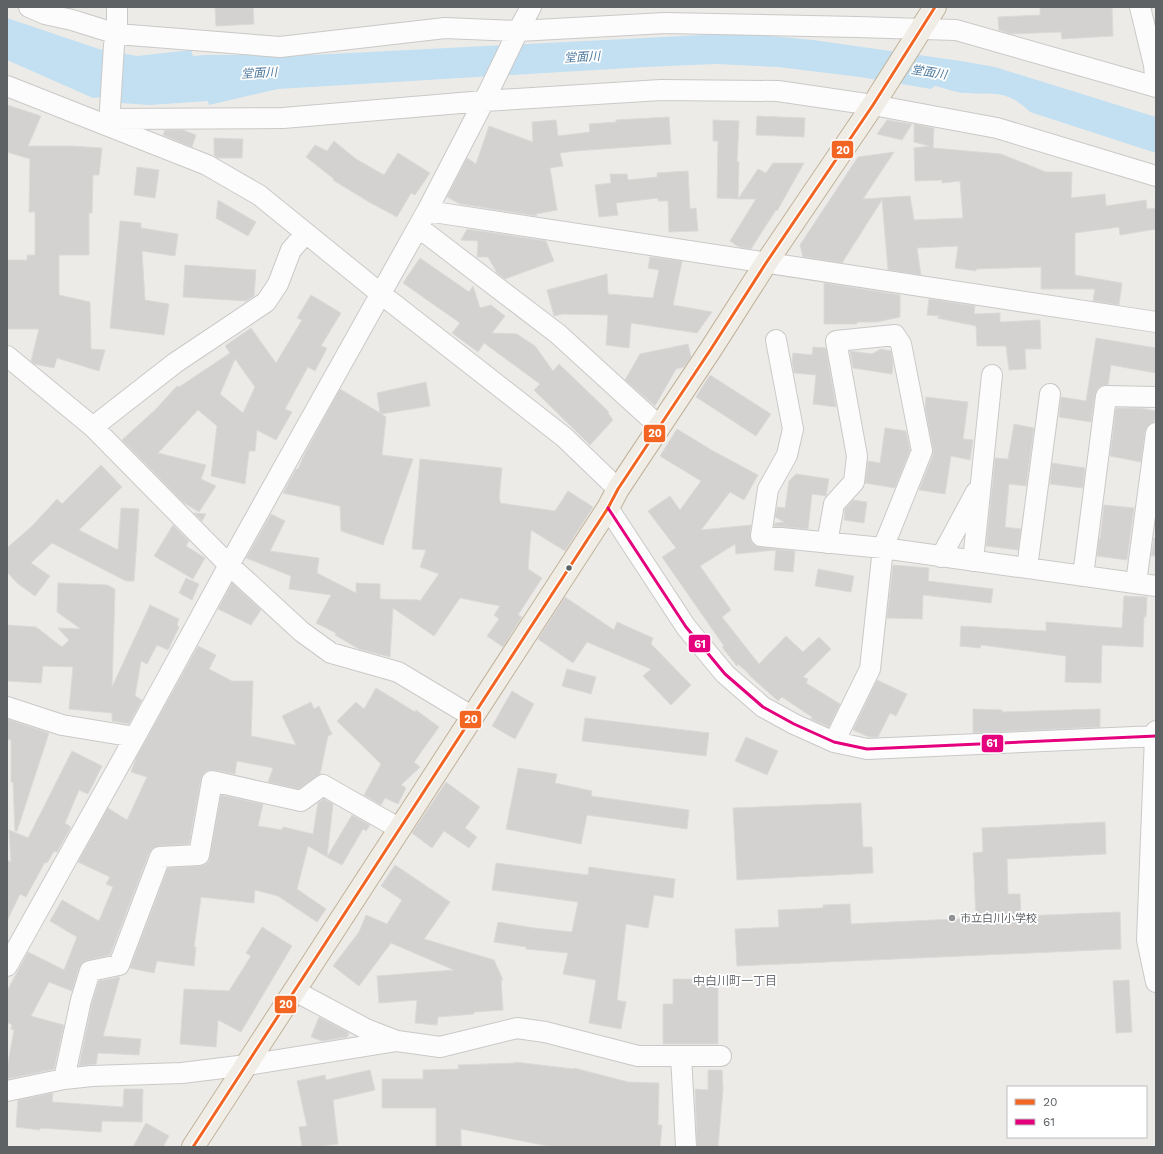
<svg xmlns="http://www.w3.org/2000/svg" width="1163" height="1154" viewBox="0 0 1163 1154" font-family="'Work Sans','Noto Sans JP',sans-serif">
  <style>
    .water { fill: #c2e0f1 }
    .building { fill: #d4d2d1; stroke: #dcdad8; fill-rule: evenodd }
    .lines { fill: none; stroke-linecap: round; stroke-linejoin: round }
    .minor-casing { stroke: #cac9c8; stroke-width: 22 }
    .trunk-casing { stroke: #c0b299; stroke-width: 24 }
    .minor { stroke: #fcfcfc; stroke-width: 20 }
    .trunk { stroke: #f0ede6; stroke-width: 22 }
    .bus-1-casing { stroke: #fff; stroke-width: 6 }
    .bus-2-casing { stroke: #fff; stroke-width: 6 }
    .bus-1 { stroke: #f26522; stroke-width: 3 }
    .bus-2 { stroke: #e5007d; stroke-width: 3 }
    .bus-dot { fill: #5e6265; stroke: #fff; stroke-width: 1.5 }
    .poi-dot { fill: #909293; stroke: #fff; stroke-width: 1.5 }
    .labels { text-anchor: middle; stroke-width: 3.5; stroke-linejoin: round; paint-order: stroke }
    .poi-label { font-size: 11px; fill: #5e6265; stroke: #fff; text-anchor: start }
    .water-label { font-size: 12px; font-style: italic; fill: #4b779d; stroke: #fff }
    .neighbourhood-label { font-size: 12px; fill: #6f7377; stroke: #fff }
    .line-badge { stroke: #fff; stroke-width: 1.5 }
    .badge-label { font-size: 11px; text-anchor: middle; font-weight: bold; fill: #fff }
  </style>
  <rect width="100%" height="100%" fill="#edebe8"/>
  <path class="water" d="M7,18L99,49L137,56L191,50L193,56L205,55H311L741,33L813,40L961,61L995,67L1156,117V153L1030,112C1006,88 992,95 963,93C954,92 944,88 935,86L931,89L860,77L778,67L716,64L645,67L278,89L209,105L208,101L150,105L121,103L102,97L93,98L7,60Z"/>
  <path class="building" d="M215,7H253L254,24L216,26Z
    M1040,7H1112L1113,36L1062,39L1061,32L1011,34L999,30L998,17L1040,15Z
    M7,105L41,116L28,146H71L102,148L99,175H93L92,213H89V255H59V295L90,302L91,349L105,350L99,371L57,358L54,368L34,364L31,361L39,329H7V260H27V255H35V212H29L30,159L7,152Z
    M757,116L805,118L804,137L756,135Z
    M669,117L671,144L575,151L560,153L563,166L550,168L557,210L536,214L537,216L460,204L447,197L467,158L476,164L489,126L533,142L532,122L556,120L558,136L590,132L589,124L616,122V120Z
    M713,120L739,121L737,162H739L738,199L717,198L718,141H713Z
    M887,120L911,124H912L902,140L877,134Z
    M914,124L934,128L933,148L1001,154L1046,172H1072L1071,198L1105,194L1106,206L1146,200L1147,209L1156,208V229L1120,235L1119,227L1075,233V275L1122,283L1119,305L1093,301L1095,289H1041V267L976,269V271L955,268L958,246L917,248L921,275L888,270L882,200L842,263L803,257L800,245L858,157L894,152L863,199L910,196L914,220L963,218L960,181L942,183V180L915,181L914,148L930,146L914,142Z
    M165,130H183L196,135L192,147L163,135Z
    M214,138L243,139L242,158H217L214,155Z
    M334,141L356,159L384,175L398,153L430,173L415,195L411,193L397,217L369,202L333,180L334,179L306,157L315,145L327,151Z
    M773,163H804L777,211L776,210L751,249L739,247L730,241L756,199H738L758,169L766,173Z
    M137,167L159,170L155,198L134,195Z
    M688,171L690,209L696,208L698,231L669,232L668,201H658V198L616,203L618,215L599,217L595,185L611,183L610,174H627L628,180L657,177V173Z
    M218,200L256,222L248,236L216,218Z
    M120,221L141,223V228L178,234L175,256L142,251L145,300L169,304L164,335L110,328Z
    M467,229L546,241L554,261L505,279L497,273L488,257H477L478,241L461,240Z
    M650,257L682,261L673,305L712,312L697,333L631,323L629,348L606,345L608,315L563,314L554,316L547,290L607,274L608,294L653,298L659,270L648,268Z
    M420,258L469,292L473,286L480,308L491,305L505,316L492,333L517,334L535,346L553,371L559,364L609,412L608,413L613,420L590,445L534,390L540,384L484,343L478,352L452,333L460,323L403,283Z
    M185,265L256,270L254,296L246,301L183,297Z
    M824,283L900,295V317L877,322H857V324H824Z
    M311,295L341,313L321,346L327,348L315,371L308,367L285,409L292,412L276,440L257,430L255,451H249L245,484L211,476L217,426L198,410L158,453L206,465L201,479L216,486L199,512L184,503L122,440L156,409L177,386L179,387L230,353L225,346L251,328L276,363L302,320L297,318ZM235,359L255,387L243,413L220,394Z
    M929,299L975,306L974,314L1000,313V322L1040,320L1041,349H1025L1026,369L1009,370L1006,346H977L976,326L937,318L940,316L927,315Z
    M1096,338L1156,348V373L1111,365L1108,385L1101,386L1097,389L1095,394L1091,422L1059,417L1061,397L1086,401Z
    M688,344L691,357L684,367L676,369L655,406L625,380L640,354Z
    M813,347L826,348L836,407L813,404L816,375L794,373L792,361L793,353L812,355Z
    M881,349L891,351L893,364L892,374L853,368L850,351L872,354Z
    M710,375L771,414L756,436L696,397Z
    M426,382L430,406L381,414L386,417L382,455L413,459L383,545L341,531L340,506L283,493L296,469H298L305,453L340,389L380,413L377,393Z
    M926,397L968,402L963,439L973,440L970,460L951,456L945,494L919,490L933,455V449L925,407Z
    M1116,408H1140L1156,411L1154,422L1147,426L1145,431L1141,462L1110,456Z
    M1014,424L1034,428L1026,486L1009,484L1005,527L1021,529L1018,550L986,546L995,458L1008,459Z
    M885,428L906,431L910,450L895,488L865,483L868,461L880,463Z
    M677,429L713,451L758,475L744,500L730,492L701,530L751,525L750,540L754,545L760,547L795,551L793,572L774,570L776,550L736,554L735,544L700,566L731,610L722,617L759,664L786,636L803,652L819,637L831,649L803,677L808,679L806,683L840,704L829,727L811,719L812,717L782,697L778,701L749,675V674L738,664L737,666L722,647L724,646L662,557L676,548L648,511L670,496L680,510L701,481L660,456Z
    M420,459L502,468L499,499H500V503L555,511L568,491L593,507L565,551L531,530L528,569L542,578L518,615L522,617L503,647L487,636L499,619L494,615L500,606L460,598L434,636L393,608L390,657L359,649L335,635L336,633L316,623L331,595L289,589L291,576L246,558L271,514L285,521L270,551L319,558L317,573L356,593V583L380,584V599L418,600L420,601L439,574L420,567L426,550L412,549Z
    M1052,463L1085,468L1083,488L1050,484Z
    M101,465L122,487L79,530L118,550L121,508L139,509L134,581H126L52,543L31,563L50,576L35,596L17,583L7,572V548L32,526L57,499L62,504Z
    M796,474L829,479L826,496L812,494L808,529L774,526L775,523L784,522L775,517L777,507L785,508L789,481Z
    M853,500L867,502L864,523L844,520L845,509Z
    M1104,505L1134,508L1127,560L1097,556L1099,538L1100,539Z
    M194,513L206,514L202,521Z
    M173,525L189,541L186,546L205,558L193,579L154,556Z
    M1154,538L1156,539V556H1151Z
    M893,565L929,568L928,581L993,589L991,603L923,595L922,619L887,618Z
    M818,569L854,576L851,592L815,586Z
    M186,578L199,584L192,600L179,593Z
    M58,583L107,585L115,589L112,687L150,605L179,619L177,625L179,627L168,650L157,645L147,664L141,661L135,696L142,700L129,724L112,721V713L69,709L73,667L43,666L41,683L7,681V625L36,627L62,647L69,640L58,628L81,629L57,612Z
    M232,583L261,610L251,625L218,609Z
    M1124,596L1147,597L1146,617H1144L1143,647L1102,645L1101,683L1065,682L1066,656L981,645L980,648L960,646L961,626L1046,631V622L1122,628Z
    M565,597L614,630L617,622L653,638L651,644L691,685L671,705L643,676L651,669L587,642L573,663L538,639Z
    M198,646L216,655L209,669L232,681H253L251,736L296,745L282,716L311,702L314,709L319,706L332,734L328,736L320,774L298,789L268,782L273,768L237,761L235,774L214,770H208L204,773L201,779L189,844L159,846L153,848L149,853L110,955L88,960L82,963L79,968L72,991L49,982L31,1016L64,1025L54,1069L7,1079V1069L14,1030L11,1029L12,1025L7,1022V991L28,952L64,970L77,937L50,921L62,900L99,921L113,887L106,884L110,877L78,862L108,808L127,820L147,777L131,772L136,758Z
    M567,669L596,677L591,694L562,686Z
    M877,680L907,694L896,716L890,713L878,737H869L853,730Z
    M376,688L415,712L416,710L439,727L414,762L420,767L401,785L406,788L398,804L385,798L381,805L364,795L381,764L337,721L356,702L364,709Z
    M512,691L534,704L515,739L492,726Z
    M973,709L1002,710V712L1100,709V727L973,733Z
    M585,718L709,733L706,756L582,741Z
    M7,719L49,733L17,831H15L13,782H11V740L7,739Z
    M746,737L778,751L767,775L735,761Z
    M72,751L102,766L88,794L79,790L65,823L71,827L57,852L54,851L47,863L45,862L26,897L20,894L7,921V860L11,862L9,830L28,838Z
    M518,768L557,774L555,783L592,791L591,796L689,810L687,829L587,815L581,844L506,829Z
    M446,782L480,807L465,828L477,837L469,848L444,831L432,848L412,833Z
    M221,795L263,804L258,826L282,830L283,827L313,834L318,803L324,799L333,804L327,857L308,846L297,889L326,909L317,922L278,896L255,890L254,903L201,897L194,947H196L194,966L157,961L154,973L130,968L168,868L200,866L205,865L209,861Z
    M861,803L863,847H872L873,873L737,880L733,808Z
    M352,815L370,825L366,831L363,829L342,865L327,857Z
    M1105,822L1106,854L1007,859L1008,894H1020L1021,916L1120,912L1121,949L737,966L735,929L779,927L778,910L823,908V905L850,904L851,924L976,918L973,853L983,852L982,828Z
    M496,863L588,875L589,867L675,879L673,898L654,895L648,928L626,924L617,1000L626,1002L621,1029L589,1023L596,980L563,974L568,953L526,949V947L494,942L498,922L534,928L572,932L578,902L492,890Z
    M395,865L450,902L424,939L494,960L503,980H501L503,1010L474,1012V1014L438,1017L437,1025L415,1023L417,1000L379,1003L377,976L454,970L391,943L359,986L333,966L359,932L366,915L387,924L402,900L381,886Z
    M262,927L292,946L241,1032L218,1020L216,1047L180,1044L184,989L229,991L251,956L246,953Z
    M120,977L103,1036L141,1039L139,1055L98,1053L96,1064L79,1066L92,1003L99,981Z
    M673,979H718V1044H663V1004H673Z
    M1129,980L1132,1032L1116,1033L1113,981Z
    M319,1017L349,1033L347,1037L322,1041L311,1037Z
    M515,1062L573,1069L574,1068L628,1082L659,1083L658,1125H662L660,1147H553L461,1129V1147H436V1108H382V1079H423V1070L459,1069L458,1065L515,1063Z
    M370,1070L375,1090L333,1100L338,1144L314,1147H302L299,1127L307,1126L297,1081L325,1075L326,1080Z
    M708,1070H722L723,1089L718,1147H697L695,1089L708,1090Z
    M124,1089H143L142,1122L102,1121L101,1132L40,1128V1130L16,1127L18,1100L53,1093L52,1102L123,1107Z
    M146,1123L169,1136L163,1147H133Z"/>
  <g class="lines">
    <g class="minor-casing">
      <path id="minor" d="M29,7L45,14L72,20L117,34L280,47L445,28L518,31L665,23L857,27L956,30L1156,87
        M1140,7L1154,65L1156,87
        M7,86L207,165L259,195L381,294L564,437L618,489
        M110,119L283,118L484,101L661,90L778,91L873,105L997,128L1156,176
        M109,125L114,45L117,34V7
        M427,211L1156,322
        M418,227L558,334L660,427
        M776,340L793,429L787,455L768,489L761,536L883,548L1156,586
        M7,356L93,427L229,565L302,632L331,653L398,672L473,717
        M93,427L175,363L266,302L278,284L291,250L306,233
        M608,508L686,627L725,674L763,707L794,724L834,742L867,749L1156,736
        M827,543L834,504L854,482L857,456L836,341L895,335L901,344L922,451L883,548L870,669L834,742
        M941,557L976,492
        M973,561L992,375
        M1027,568L1050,394
        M1083,576L1106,396L1156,397
        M1136,583L1156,433
        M7,707L62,725L135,737
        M1156,731L1155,737L1147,940L1156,982
        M7,966L135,737L229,565L427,211L484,101L518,31L531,7
        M295,991L366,1029L397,1041L440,1047L517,1028L545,1032L638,1056H721
        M681,1056L686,1147
        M64,1079L81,1000L90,971L119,965L160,857L199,855L212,781L301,801L323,785L400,829
        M7,1091L64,1079L92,1076L182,1073L247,1065L397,1041"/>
    </g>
    <g class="trunk-casing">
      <path id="trunk" d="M193,1147L608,508L618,489L711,349L766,263L873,105L935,7"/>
    </g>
    <use href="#minor" class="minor"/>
    <use href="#trunk" class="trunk"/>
    <g class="bus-1-casing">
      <path id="bus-1" d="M193,1147L608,508L618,489L711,349L766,263L873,105L935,7"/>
    </g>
    <g class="bus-2-casing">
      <path id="bus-2" d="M608,508L686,627L725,674L763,707L794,724L834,742L867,749L1156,736"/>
    </g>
    <use href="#bus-1" class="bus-1"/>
    <use href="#bus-2" class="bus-2"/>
  </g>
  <circle class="bus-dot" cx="569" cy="568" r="3.5"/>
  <circle class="poi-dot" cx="952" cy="918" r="4"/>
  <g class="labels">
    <g class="poi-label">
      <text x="960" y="922">市立白川小学校</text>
    </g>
    <g class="water-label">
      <text transform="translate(582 57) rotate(-3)" y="4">堂面川</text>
      <text transform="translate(929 72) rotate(9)" y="4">堂面川</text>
      <text transform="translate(259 73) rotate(-3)" y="4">堂面川</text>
    </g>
    <g class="neighbourhood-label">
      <text x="735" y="985">中白川町一丁目</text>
    </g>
  </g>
  <g class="line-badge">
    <rect x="831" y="140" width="23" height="19" rx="4" fill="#f26522"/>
    <rect x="643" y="424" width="23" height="19" rx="4" fill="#f26522"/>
    <rect x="688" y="634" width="23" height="19" rx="4" fill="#e5007d"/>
    <rect x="459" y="710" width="23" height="19" rx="4" fill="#f26522"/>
    <rect x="981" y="734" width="23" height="19" rx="4" fill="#e5007d"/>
    <rect x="274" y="995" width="23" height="19" rx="4" fill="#f26522"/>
  </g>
  <g class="badge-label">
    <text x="843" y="154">20</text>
    <text x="655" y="437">20</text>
    <text x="700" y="648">61</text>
    <text x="471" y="723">20</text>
    <text x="992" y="747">61</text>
    <text x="286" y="1008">20</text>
  </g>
  <rect width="1163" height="1154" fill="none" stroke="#5e6265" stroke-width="16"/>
  <rect x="1007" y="1086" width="140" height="52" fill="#ffffff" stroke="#bfc0c1"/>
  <rect x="1015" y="1099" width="20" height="6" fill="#f26522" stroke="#bfc0c1"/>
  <text x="1043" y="1106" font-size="12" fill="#5e6265">20</text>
  <rect x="1015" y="1119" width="20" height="6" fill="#e5007d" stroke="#bfc0c1"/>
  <text x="1043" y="1126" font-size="12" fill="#5e6265">61</text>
</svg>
